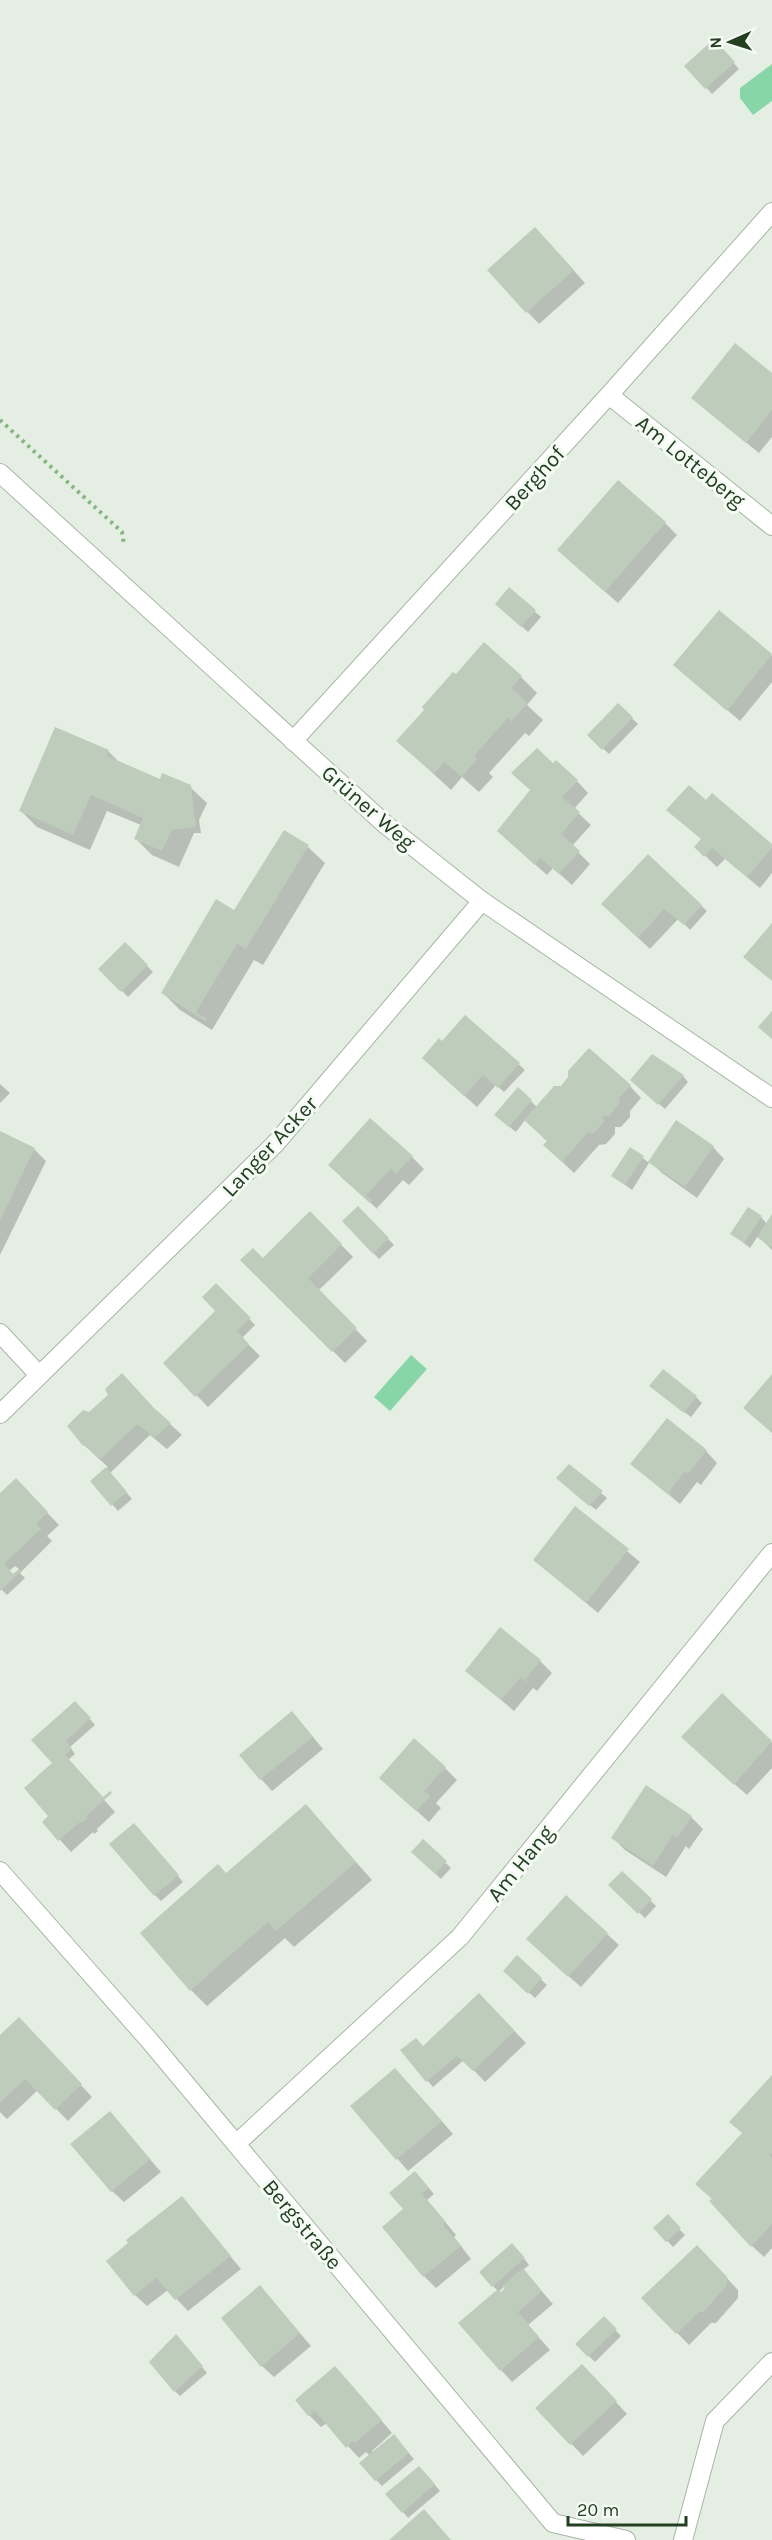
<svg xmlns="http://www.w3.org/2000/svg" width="772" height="2540" viewBox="0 0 772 2540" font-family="Karla,sans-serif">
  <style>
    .water { fill: #88d6a7 }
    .shadow { fill: #0003; fill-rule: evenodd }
    .building { fill: #beccbb }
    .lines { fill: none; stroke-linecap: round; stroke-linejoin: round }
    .minor-casing { stroke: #a7b6a5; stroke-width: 20 }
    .tertiary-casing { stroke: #a7b6a5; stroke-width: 20 }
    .path { stroke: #85b381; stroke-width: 4; stroke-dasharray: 3 4.5; stroke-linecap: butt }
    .minor { stroke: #fff; stroke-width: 18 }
    .tertiary { stroke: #fff; stroke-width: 18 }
    .labels { text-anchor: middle; stroke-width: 6; stroke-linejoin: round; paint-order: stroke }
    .street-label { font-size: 22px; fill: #224021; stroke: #f5faf4 }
  </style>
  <rect width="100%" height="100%" fill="#e5eee3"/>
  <path class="water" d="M772,64V101L753,115L740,98V88Z
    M411,1355L427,1369L390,1411L374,1397Z"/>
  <path class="shadow" d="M714,41L739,69L712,94L686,66Z
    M547,241L585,283L539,324L489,271Z
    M772,375V437L759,453L705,409Z
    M665,523L677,535L618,603L571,562Z
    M509,589L541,617L528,632L502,609Z
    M719,612L772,656V682L740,721L675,665Z
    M456,676L521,677L537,693L527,705L543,720L529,736L525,733L489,773L493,777L479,792L462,777L451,790L398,741Z
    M618,705L638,724L609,754L589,735Z
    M56,729L109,752L120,763L160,781L190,787L207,803L199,820L201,833H194L179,867L152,855L136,839L141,825L107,811L90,850L37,827L21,811Z
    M577,781L588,793L574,809L591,825L572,846L590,864L572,885L553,868L547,875L511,843Z
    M706,802L772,846V873L760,888L725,859L717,867L696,847L703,840Z
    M308,847L325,863L263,965L254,960L212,1030L180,1010L163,993L235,912Z
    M692,897L707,911L690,930L679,918L650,949L615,916Z
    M125,944L153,972L128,997L101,969Z
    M443,1043L504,1051L525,1070L504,1092L496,1085L477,1107L435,1069Z
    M683,1076L688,1082L665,1109L638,1086Z
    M570,1078L630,1086L641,1098L630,1111V1117L621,1127H615V1134L606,1144L599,1145L574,1173L557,1157L548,1142L525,1120L516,1132L502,1121L531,1101L537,1107Z
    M0,1084L10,1093L0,1103Z
    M0,1133L34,1149L46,1161L0,1255Z
    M713,1147L724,1159L697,1198L662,1173L650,1162Z
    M412,1157L424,1169L409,1185L403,1180L377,1208L382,1213L341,1177Z
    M643,1158L649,1163L632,1190L613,1176Z
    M358,1208L394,1245L379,1259L344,1221Z
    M310,1213L353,1257L318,1291L367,1341L345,1363L242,1260H263Z
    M761,1217L767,1224L772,1217V1250L758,1236L750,1248L732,1233Z
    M216,1285L255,1325L242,1338L260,1356L208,1407L165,1363L218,1311Z
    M657,1391L696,1397L702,1403L691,1417Z
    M158,1413L182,1435L167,1449L150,1435L110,1473L132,1499L118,1511L92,1481L108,1467L84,1445L69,1427L89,1414Z
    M706,1451L717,1463L701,1485L697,1482L680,1504L632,1464Z
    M569,1466L607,1498L596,1510L564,1484Z
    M16,1480L59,1525L47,1536L52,1541L20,1573L25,1578L7,1595L0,1588V1495ZM15,1566L20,1570L14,1576L9,1571Z
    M575,1508L640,1562L598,1613L535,1560Z
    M540,1661L552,1673L537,1691L533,1688L514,1711L467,1671Z
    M722,1695L772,1743V1768L747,1795L695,1749Z
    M81,1709L95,1725L70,1747L75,1754L68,1760L115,1812L97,1829L98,1831L94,1834L93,1832L71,1852L44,1822L50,1816L54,1764Z
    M303,1725L323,1749L272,1791L261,1779Z
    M445,1768L457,1780L436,1803L441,1808L429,1822L393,1789Z
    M306,1806L372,1880L294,1947L285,1938L207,2006L191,1990L226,1875Z
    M691,1817L703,1829L689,1849L686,1846L666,1877L625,1850L613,1838Z
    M140,1830L183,1882L161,1901L155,1895Z
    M423,1842L451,1868L441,1879L413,1852Z
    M622,1873L656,1906L645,1918L610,1885Z
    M607,1934L619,1945L581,1987L540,1951Z
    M517,1957L547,1985L535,1998L505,1971Z
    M479,1995L526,2043L485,2082L464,2060L433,2087L403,2051L424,2048Z
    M19,2019L92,2097L68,2121L38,2090L7,2119L0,2112V2037Z
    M772,2078V2248L764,2257L752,2246L744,2134Z
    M425,2102L453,2134L408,2171L352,2106Z
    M110,2113L161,2172L124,2202L112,2191Z
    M421,2179L434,2194L427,2200L456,2235L454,2237L471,2259L436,2288L424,2276L405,2209Z
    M182,2198L241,2269L188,2311L168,2290L147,2306L135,2295Z
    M667,2217L685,2235L673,2247L655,2228Z
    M518,2251L529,2265L523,2270L553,2304L528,2325L550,2350L512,2382L501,2370L498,2291L493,2286ZM505,2286L507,2289L501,2294L498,2292Z
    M708,2258L738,2290V2298L716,2323H711L689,2345L643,2298Z
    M260,2287L311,2346L274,2377L262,2366Z
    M604,2318L621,2336L595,2362L577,2344Z
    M182,2342L207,2373L180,2396L175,2391Z
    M593,2377L627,2414L583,2456L537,2408Z
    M346,2379L392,2433L372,2451L374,2453L399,2442L414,2459L382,2486L376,2480L370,2456L366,2452L359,2458L327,2423L321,2427L309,2415Z
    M425,2473L440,2491L408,2518L403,2512Z"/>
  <path class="building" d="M714,39L735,62L705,89L684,66Z
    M535,227L574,270L526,313L487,270Z
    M735,343L772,373V410L746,443L691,398Z
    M618,480L666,522L605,592L557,550Z
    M509,587L536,610L521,627L495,604Z
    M719,610L772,654L727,711L673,665Z
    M484,642L522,676L511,688L528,703L511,721L508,718L474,756L477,759L462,777L444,762L434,774L396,741L424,710L422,707L453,672L456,674Z
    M618,703L633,717L602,750L587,735Z
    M55,727L109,750L107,756L160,779L162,773L191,785L196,827L172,830L162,851L134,839L143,818L91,795L73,835L19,811Z
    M537,748L553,763L556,760L578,780L562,797L580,812L561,834L580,851L559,874L540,858L535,865L497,831L530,790L511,773Z
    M689,785L706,800L712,793L772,844V848L747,877L712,848L704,857L694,847L701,839L666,810Z
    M284,830L309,845L246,949L237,944L196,1012L207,1019L205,1021L161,993L216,899L234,910Z
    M648,854L702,905L684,925L664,909L638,938L601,904Z
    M772,923V981L743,957Z
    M125,942L148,965L121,992L98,969Z
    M772,1011V1039L758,1027Z
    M465,1015L520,1063L498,1088L483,1075L464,1096L422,1058L439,1038L442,1041Z
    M589,1048L631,1085L619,1098V1104L609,1116H603L604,1122L594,1133H587L562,1162L543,1145L547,1141L524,1120L554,1086H561L568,1077V1071Z
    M652,1054L684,1075L658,1105L630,1080Z
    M518,1087L532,1100L509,1127L494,1115Z
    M370,1118L413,1156L396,1174L391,1169L366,1195L372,1201L370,1203L328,1165Z
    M676,1120L714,1146L685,1187L648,1162Z
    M0,1131L35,1148L0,1220Z
    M630,1147L644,1156L625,1185L611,1176Z
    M358,1206L389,1238L373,1254L342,1221Z
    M748,1207L762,1216L744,1243L730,1234Z
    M310,1211L342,1244L308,1278L357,1328L332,1352L240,1260L253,1248L263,1258Z
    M772,1214V1248L757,1237Z
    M216,1283L251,1318L237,1331L249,1344L195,1397L163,1363L215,1311L202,1297Z
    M663,1369L697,1396L684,1413L649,1386Z
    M122,1373L154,1408L171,1423L155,1438L137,1424L100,1460L85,1445L83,1446L67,1426L83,1410L89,1412L108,1395L105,1389Z
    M772,1374V1433L743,1408Z
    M667,1418L707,1450L688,1474L685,1471L669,1492L672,1494L670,1496L630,1464Z
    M569,1464L603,1491L589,1506L556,1478Z
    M106,1467L127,1492L111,1506L90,1481Z
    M16,1478L48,1512L36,1524L41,1529L4,1564L13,1574L19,1569L21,1571L0,1591V1493Z
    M575,1506L629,1549L586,1603L533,1560Z
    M500,1627L541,1660L526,1679L528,1683L521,1677L501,1700L465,1671Z
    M722,1693L772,1741L734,1785L681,1737Z
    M75,1701L91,1718L66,1741L72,1749L65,1755L103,1797L110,1791L112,1793L86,1816L88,1818L81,1823L80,1822L58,1841L42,1822L48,1816L24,1788L52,1763L31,1740Z
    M292,1711L313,1737L260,1780L239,1755Z
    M414,1738L446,1767L424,1791L431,1796L416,1811L379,1778Z
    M646,1785L692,1816L677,1838L673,1835L653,1866L611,1838Z
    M306,1804L356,1862L276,1931L268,1922L190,1991L140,1933L218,1864L226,1873Z
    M134,1823L179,1875L154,1896L109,1844Z
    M423,1839L447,1861L435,1874L411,1852Z
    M622,1871L652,1899L638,1914L608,1885Z
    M566,1895L608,1933L568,1977L526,1939Z
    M517,1955L542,1978L528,1994L503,1971Z
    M479,1993L515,2031L473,2071L457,2056L426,2082L400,2050L416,2038L423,2046Z
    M19,2017L82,2084L55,2110L25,2079L0,2103V2035Z
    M395,2068L442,2121L396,2160L350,2106Z
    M772,2075V2153L769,2155L772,2158V2224L751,2247L709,2201L712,2199L695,2184L742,2133L729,2122Z
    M110,2111L150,2159L111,2192L70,2144Z
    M415,2171L429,2188L422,2194L446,2222L443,2225L461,2246L423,2277L382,2227L403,2209L389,2193Z
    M182,2196L231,2256L175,2300L156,2278L134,2296L106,2261L128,2243L126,2240Z
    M668,2214L681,2228L666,2242L653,2228Z
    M512,2243L525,2258L492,2287L479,2272Z
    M697,2245L727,2277V2285L704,2312H699L676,2334L641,2298Z
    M523,2268L542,2291L518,2312L539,2337L500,2371L458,2323L498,2289L501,2292L505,2288L502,2286Z
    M260,2285L300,2333L261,2367L221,2318Z
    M604,2316L617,2329L588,2357L575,2344Z
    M176,2334L203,2366L174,2392L149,2362Z
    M582,2364L617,2401L570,2445L535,2408Z
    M335,2366L382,2420L355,2443L353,2441L346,2448L315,2411L308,2416L295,2400Z
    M394,2434L409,2453L375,2481L359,2463Z
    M419,2466L435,2484L402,2513L385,2494Z
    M424,2509L451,2540H389Z"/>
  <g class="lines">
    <g class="minor-casing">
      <path id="minor" d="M609,395L772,526
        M293,741L609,395L772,212
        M0,1333L39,1375
        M0,1414L276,1143L482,901
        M0,1871L149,2040L553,2523L626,2540
        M236,2144L460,1937L772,1553
        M683,2540L715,2421L772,2362"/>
    </g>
    <g class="tertiary-casing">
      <path id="tertiary" d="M0,473L386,825L482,901L772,1098"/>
    </g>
    <path class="path" d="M0,420L122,532L124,545"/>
    <use href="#minor" class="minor"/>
    <use href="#tertiary" class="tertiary"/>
  </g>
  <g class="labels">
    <g class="street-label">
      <text transform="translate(691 461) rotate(39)" y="8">Am Lotteberg</text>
      <text transform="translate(534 478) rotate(-48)" y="8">Berghof</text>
      <text transform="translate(369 807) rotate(41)" y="8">Grüner Weg</text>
      <text transform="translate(269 1146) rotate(-47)" y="8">Langer Acker</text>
      <text transform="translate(520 1863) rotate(-51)" y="8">Am Hang</text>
      <text transform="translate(303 2224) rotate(50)" y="8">Bergstraße</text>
    </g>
  </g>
  <g transform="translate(730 42) rotate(267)" stroke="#f5faf4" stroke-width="4.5" paint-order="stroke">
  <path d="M0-4.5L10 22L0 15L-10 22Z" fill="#224021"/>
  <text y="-9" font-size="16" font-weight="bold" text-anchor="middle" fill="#224021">N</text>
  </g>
  <path d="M568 2516v9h118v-9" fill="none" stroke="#224021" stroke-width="3"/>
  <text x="577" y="2516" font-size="18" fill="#224021" stroke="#f5faf4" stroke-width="4.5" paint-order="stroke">20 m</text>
</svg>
